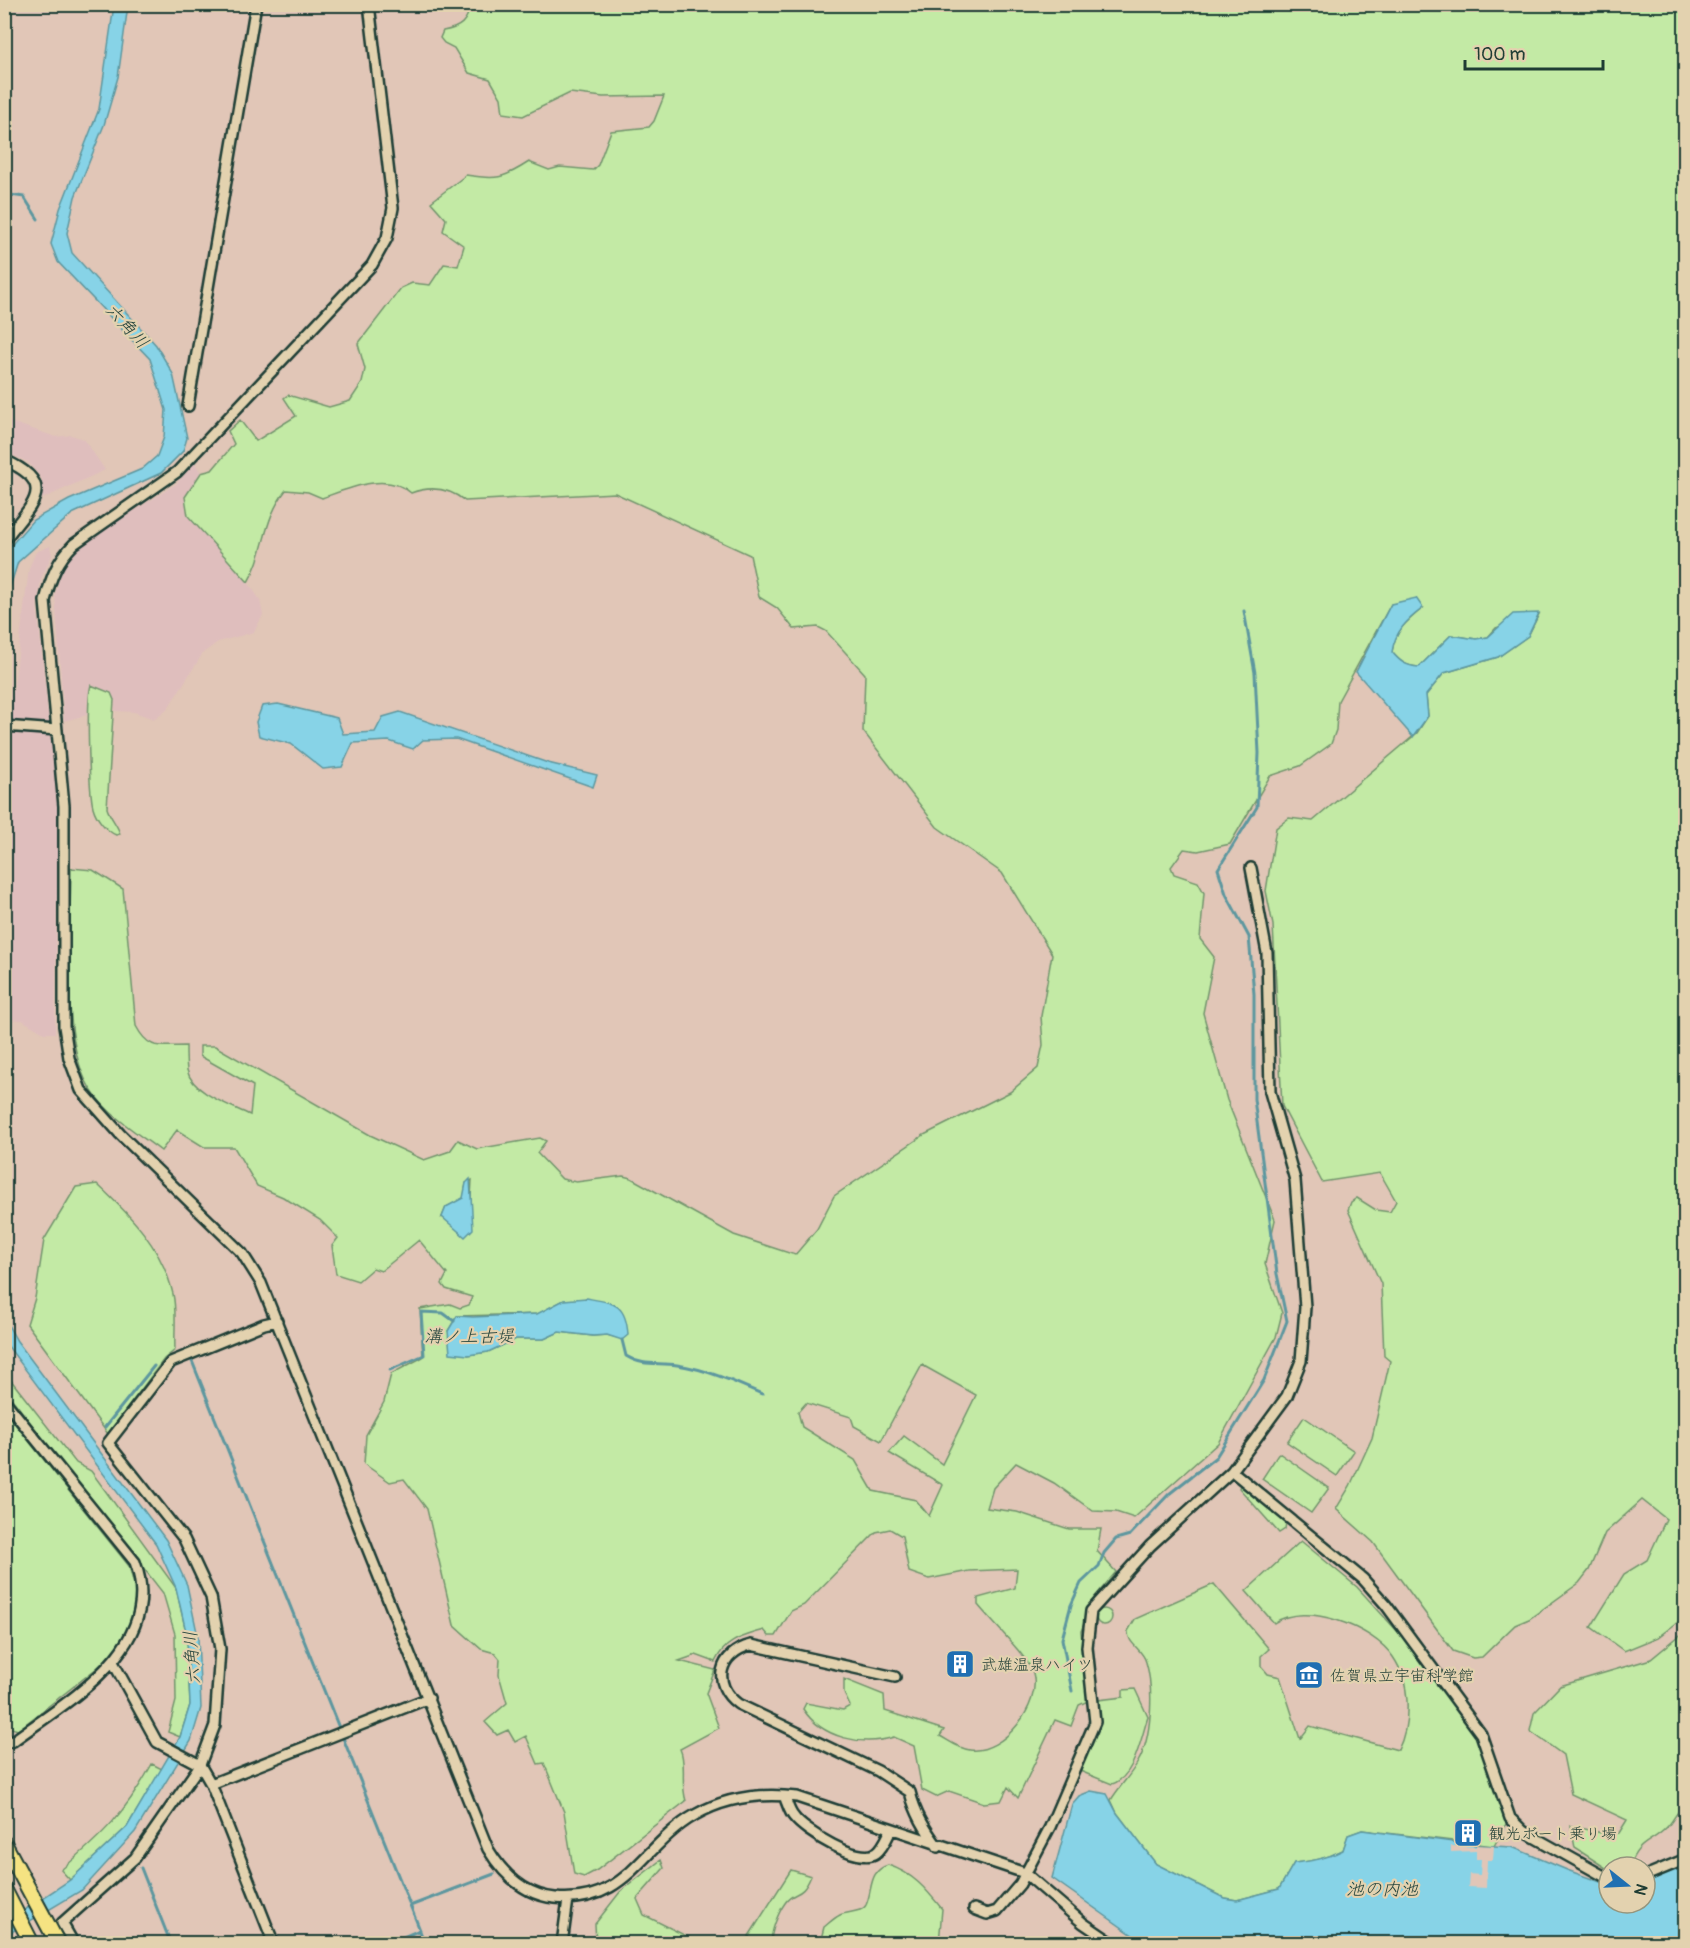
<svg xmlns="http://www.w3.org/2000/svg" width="1690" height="1948" viewBox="0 0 1690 1948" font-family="Pangolin,'Klee One',sans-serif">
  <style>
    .built { fill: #dfbebd }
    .green { fill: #c3eaa5; stroke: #71946c; stroke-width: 1.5; fill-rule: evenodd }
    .water { fill: #87d3e7; stroke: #5d979f; stroke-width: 1.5 }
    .pier { fill: #e1c6b7 }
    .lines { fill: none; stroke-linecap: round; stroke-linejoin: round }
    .stream { stroke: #5d979f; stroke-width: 3 }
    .minor-casing { stroke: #1f3d34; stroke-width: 14 }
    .highway-casing { stroke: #1f3d34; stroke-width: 18 }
    .minor { stroke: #e3d2af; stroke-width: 9 }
    .highway { stroke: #f5e382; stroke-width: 14 }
    .labels { text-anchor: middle; stroke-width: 4.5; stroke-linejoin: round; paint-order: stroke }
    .poi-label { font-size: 16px; fill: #1f3d34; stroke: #e3d2af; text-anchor: start }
    .water-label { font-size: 18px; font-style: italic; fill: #24443d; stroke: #e3d2af }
  </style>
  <rect width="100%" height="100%" fill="#e1c6b7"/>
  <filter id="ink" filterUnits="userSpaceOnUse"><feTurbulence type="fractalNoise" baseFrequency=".0167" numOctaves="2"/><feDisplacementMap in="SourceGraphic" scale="12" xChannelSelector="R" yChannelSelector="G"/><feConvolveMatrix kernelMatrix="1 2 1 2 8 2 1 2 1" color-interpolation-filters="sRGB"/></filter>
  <g filter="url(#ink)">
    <path class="built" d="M5,420L56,437L71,435L84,439L105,470L42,499V479L28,462L5,452Z
      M195,463L201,473L185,497L188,516L248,582L260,600L263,615L254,632L218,642L203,653L168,708L154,719L134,712L115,711L114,700L88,695L87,715L64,721L55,594L64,563L76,548L176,484Z
      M50,546L52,555L41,579L37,606L58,813L55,1033H44L22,1020L5,1019V727L14,687L29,568L36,552Z"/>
    <path class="green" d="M470,4L1685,5L1686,1616L1658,1637L1624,1651L1591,1627L1624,1574L1647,1560L1666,1519L1642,1500L1605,1533L1589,1570L1579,1583L1529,1619L1515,1625L1482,1657L1473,1658L1453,1651L1373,1542L1336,1509L1350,1486L1372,1438L1390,1361L1384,1356L1381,1284L1348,1210L1351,1202L1357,1198L1376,1210L1390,1212L1396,1201L1380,1173L1322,1182L1282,1106L1273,925L1266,891L1276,828L1289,818L1313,821L1417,733L1428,716L1426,695L1444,673L1498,657L1528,636L1539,614L1496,628L1488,637L1476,639L1451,635L1419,667C1406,666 1400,662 1392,652C1395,630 1407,621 1423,608L1391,604L1338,701L1336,730L1331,744L1300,766L1270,776L1230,844L1198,851L1184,849L1171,867L1174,874L1198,882L1204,893L1200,939L1214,957L1203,1013L1227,1100L1275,1220L1265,1264L1282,1313L1276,1337L1218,1443L1134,1518L1116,1512L1093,1511L1054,1483L1016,1463L993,1488L987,1508L1017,1512L1069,1529H1101L1097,1551L1116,1572L1094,1598L1081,1631L1088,1701L1079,1705L1071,1726L1055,1720L1018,1798L1008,1787L1001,1801L984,1803L949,1791L936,1797L922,1790L914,1746L894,1737C862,1747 822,1738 803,1709L806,1703L843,1710L850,1706L844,1693V1679L884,1695L885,1711L944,1730L940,1736C949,1741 959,1749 970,1750C1003,1754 1042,1705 1033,1673C1028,1657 990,1620 978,1605V1598L1015,1588L1017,1569L969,1571L929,1579L909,1572L902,1536L890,1529L876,1532L804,1605L791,1611L776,1636H769L764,1630C742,1637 725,1640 715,1662L696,1655L679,1661L715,1670L706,1693L719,1728L680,1749C687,1763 680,1783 686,1801L597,1870L584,1877L574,1874L564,1812L544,1763L538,1764L526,1736L515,1742L508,1730L497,1735L485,1722L507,1703L499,1675L500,1659L495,1653L481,1649L454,1625L427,1509L404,1479L390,1482L364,1464L366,1435L384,1402L391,1374L423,1357L420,1309L450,1304L460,1308L469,1305L472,1297L446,1289L442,1284L447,1274L419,1240L381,1271L373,1268L358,1281L336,1274L332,1246L338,1238L320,1220L283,1197L257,1186L234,1147H204L177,1130L161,1151C135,1131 99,1110 85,1079C61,1029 71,924 71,868L93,870L123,889L136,1026C149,1051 160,1046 186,1046C186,1054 186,1062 187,1070C193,1094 230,1105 250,1115L253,1086L200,1056V1046H215L370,1135L424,1160L450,1151L458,1140L477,1149L540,1138L546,1141L537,1153L562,1179L576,1182L623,1176L631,1178L734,1235L795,1255L817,1229L834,1196L924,1135L1010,1092L1038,1068L1043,1045L1041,1016L1052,954L1002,873L937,827L863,731L865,674L826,631L818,627L794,629L777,608L759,597L750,555L615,493L465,501C449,488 430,486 411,493C387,471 347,489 322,498L308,492L286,490C262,521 266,552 248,582L188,516L185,497L201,473L212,470L234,444L228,431L240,420L256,441L296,416L284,398L288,395L329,407L350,401L362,383L365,369L358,344L401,288L412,283L430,285L444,264L458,266L464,246L443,231L446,219L431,202L466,175C496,180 503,179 529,162L549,170L560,167L593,170L598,165L611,131L649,127L654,121L664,96L603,97L570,93L523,116L503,113L501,98L490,79L469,73L454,48L444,43L440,38L443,31C460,28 468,22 470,4ZM472,1180L471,1198L442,1217L446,1207L464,1198L466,1183ZM564,1300L622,1339L607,1335L593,1336L559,1332L544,1339H516L488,1352L468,1355L448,1331L457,1316L538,1314ZM922,1365L976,1395L942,1464L904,1436L889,1453L943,1485L929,1516L916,1500L873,1491L855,1460L802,1427L798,1412L806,1403L851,1417L854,1426L881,1441Z
      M91,685L111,693L114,700L107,808C110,818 118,825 120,834L116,835C106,831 96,818 93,807C89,791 86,700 91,685Z
      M97,1184C131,1216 162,1247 173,1294C177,1311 174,1333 175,1350L164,1359L108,1434L27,1324L35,1298L44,1240L76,1187Z
      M5,1378L10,1379L76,1463L91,1471L176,1588L187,1636L190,1705L180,1737L168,1732L176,1701L175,1634L163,1593L5,1390Z
      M4,1410L129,1566L136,1592L131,1623L116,1653L18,1730L4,1726Z
      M1304,1417L1354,1451L1337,1476L1287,1442Z
      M1279,1453L1329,1488L1311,1513L1262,1479Z
      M1241,1484L1286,1522L1285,1529L1279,1533L1239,1488Z
      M1301,1541L1357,1587L1439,1677L1478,1735L1507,1822L1494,1846L1362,1830L1348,1835L1343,1850C1326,1859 1312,1861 1294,1863L1279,1889L1237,1900L1224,1898L1156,1864L1117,1813L1111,1800C1119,1787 1130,1776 1138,1762C1152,1738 1154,1689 1146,1662C1143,1649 1127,1644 1128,1631L1135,1619L1214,1584L1269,1649L1261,1656V1666L1268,1674L1280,1677L1300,1739L1310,1726L1398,1750C1411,1723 1411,1683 1393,1657C1373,1627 1305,1601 1274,1623L1246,1591Z
      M1096 1617a8 8 0 1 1 16 0a8 8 0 1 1-16 0Z
      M1685,1631V1806C1676,1811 1674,1820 1667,1827C1651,1844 1638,1840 1629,1867H1609V1870L1575,1848L1571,1826L1606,1834L1619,1833L1627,1820L1571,1794L1563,1755L1530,1731L1534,1713L1560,1686L1651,1659Z
      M1135,1689L1148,1717C1141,1737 1135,1777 1112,1784L1080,1771L1098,1729V1700L1123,1697V1690Z
      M152,1764L162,1769L127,1827L70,1880L61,1870C103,1835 126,1812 152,1764Z
      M661,1860L664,1868L637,1899L644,1915L700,1943H596L595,1924L620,1892Z
      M888,1865C913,1873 926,1889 942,1909L939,1943H820L824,1927C829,1923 834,1918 840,1915C848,1911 862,1913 866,1905C873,1890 868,1871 888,1865Z
      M791,1870L811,1876C801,1900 795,1889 785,1903C778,1913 771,1931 771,1943H750L749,1936Z"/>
    <path class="water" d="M114,5H128L118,77L104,125L75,197L67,233L72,253L156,345L173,374L187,438L183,451L161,473L72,514L18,562L8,593L5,649L7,550L33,520L69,500L142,469L157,456L164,437L166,410L150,359L58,262L51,244L60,209L99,109Z
      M1416,598L1423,608C1407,620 1395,631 1392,652C1400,662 1406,666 1419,667L1451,635L1476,639L1488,637L1513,614L1539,613L1528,636L1498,657L1444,673L1426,695L1428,716L1413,737L1356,672L1391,604Z
      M278,704L337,718L343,734L375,732L383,717L400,712L548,763L597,775L593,787L456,739L423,740L413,749L389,741L353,743L342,767L323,769L291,744L259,736L256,722L262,706Z
      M470,1179L473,1229L465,1237L442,1217L446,1207L463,1198L466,1183Z
      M586,1298C614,1303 626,1303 628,1335L622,1340L607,1335L593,1336L559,1332L544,1339H516L488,1352L468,1355L450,1353L448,1331L457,1316L473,1317L537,1314L564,1300Z
      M4,1318L17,1341L166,1540L187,1585L198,1637L201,1708L191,1741L135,1832L82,1890L5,1936V1923L70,1880L127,1827L180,1737L190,1705L187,1636L176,1588L156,1544L7,1345L5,1340Z
      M1091,1791L1107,1794L1117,1813L1156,1864L1224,1898L1237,1900L1279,1889L1294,1863C1312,1861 1326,1859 1343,1850L1348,1835L1362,1830L1476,1845L1512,1847L1567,1870L1609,1885V1903H1645V1882L1685,1863V1943H1144L1052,1878L1072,1804L1079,1796Z"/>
    <path class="pier" d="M1476,1845L1494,1846L1493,1860H1487L1486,1888L1468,1887L1469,1874L1480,1875L1481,1859H1476V1851L1451,1852V1846L1476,1847Z"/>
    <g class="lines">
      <path class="stream" d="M4,194L24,197L38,219
        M622,1340L626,1356C644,1367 657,1362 677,1365C706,1369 735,1382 762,1394
        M192,1361L420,1930L387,1944
        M390,1370L424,1355L421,1312L443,1313L454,1321
        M105,1427L154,1366
        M1072,1691L1062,1639L1071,1605L1081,1583L1099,1566L1104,1553L1116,1539L1130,1535L1169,1494L1216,1457L1264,1380L1287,1321L1277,1274L1254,1099V994L1249,937L1226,894L1218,869L1257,807L1259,753L1255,673L1244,611
        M141,1868L171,1944
        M410,1906L494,1874
        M420,1931L425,1944"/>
      <g class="minor-casing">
        <path id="minor" d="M369,4L393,208L387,238L372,265L177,472L74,544C57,561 51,577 45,601L64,806V1026L69,1058L81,1090L120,1134L242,1253L261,1283L488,1849C503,1874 525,1895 555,1898C627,1905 642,1845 695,1815C726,1797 763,1793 797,1797L1025,1873L1083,1923L1114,1944
          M188,406L256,4
          M4,460C63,485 27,508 4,541
          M4,726L57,730
          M4,1400L135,1562C166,1646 69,1700 13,1741L4,1743
          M1232,1471L1287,1396L1301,1361L1305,1307L1295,1180L1270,1092L1267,953L1251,868
          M113,1662L157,1742L200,1765L211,1784L274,1944
          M895,1677L751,1645C719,1653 711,1684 738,1704L878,1771L910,1792C915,1813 925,1829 938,1847
          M211,1784L429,1698
          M784,1796C787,1802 789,1812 794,1817C804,1831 859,1865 876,1853C883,1848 887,1838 891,1830
          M1645,1876L1686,1859
          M974,1909L987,1914L997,1911L1020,1884L1050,1827L1095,1722L1087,1647L1091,1611L1150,1546L1232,1471L1363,1579L1386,1605L1481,1734L1510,1818L1523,1831L1609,1879
          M74,1944L62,1923L135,1858L200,1765L215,1725L220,1649L211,1597L184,1539L108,1443L171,1362L264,1324L277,1321
          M562,1944L568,1899"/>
      </g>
      <g class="highway-casing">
        <path id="highway" d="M4,1843L58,1944
          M4,1889L32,1944"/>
      </g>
      <use href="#minor" class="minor"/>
      <use href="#highway" class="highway"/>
    </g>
  </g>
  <defs>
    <g id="building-square" transform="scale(1.5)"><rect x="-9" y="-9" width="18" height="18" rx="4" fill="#1f6fb2" stroke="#e3d2af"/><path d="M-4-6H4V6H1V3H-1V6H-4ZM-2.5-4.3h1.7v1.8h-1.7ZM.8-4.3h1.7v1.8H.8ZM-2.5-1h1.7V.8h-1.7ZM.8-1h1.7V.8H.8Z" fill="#fff"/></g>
    <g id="museum-square" transform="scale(1.5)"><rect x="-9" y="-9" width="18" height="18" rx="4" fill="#1f6fb2" stroke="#e3d2af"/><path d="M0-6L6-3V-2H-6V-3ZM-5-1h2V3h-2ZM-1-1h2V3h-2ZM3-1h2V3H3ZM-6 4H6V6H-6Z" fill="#fff"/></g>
  </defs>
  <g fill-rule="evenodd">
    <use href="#building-square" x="960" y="1664"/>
    <use href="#museum-square" x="1309" y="1675"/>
    <use href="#building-square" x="1468" y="1833"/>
  </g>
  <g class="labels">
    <g class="poi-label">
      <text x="981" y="1670">武雄温泉ハイツ</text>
      <text x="1330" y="1681">佐賀県立宇宙科学館</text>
      <text x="1489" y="1839">観光ボート乗り場</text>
    </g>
    <g class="water-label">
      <text transform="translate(127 326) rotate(47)" y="6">六角川</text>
      <text x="469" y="1342">溝ノ上古堤</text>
      <text transform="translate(192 1658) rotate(-94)" y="6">六角川</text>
      <text x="1382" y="1895">池の内池</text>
    </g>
  </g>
  <rect width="1690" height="1948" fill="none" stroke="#e3d2af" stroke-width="24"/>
  <rect x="12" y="12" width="1666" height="1924" fill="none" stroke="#1f3d34" stroke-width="2" filter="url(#ink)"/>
  <g transform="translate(1627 1885) rotate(108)"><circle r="28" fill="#e3d2af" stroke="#95967e" stroke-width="1.5"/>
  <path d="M0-4.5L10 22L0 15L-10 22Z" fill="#1f6fb2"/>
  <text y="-9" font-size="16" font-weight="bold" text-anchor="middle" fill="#1f3d34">N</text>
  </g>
  <path d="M1465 60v9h138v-9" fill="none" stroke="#1f3d34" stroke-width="3"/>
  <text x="1474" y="60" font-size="18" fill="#1f3d34" stroke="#e3d2af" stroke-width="4.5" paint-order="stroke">100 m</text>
</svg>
